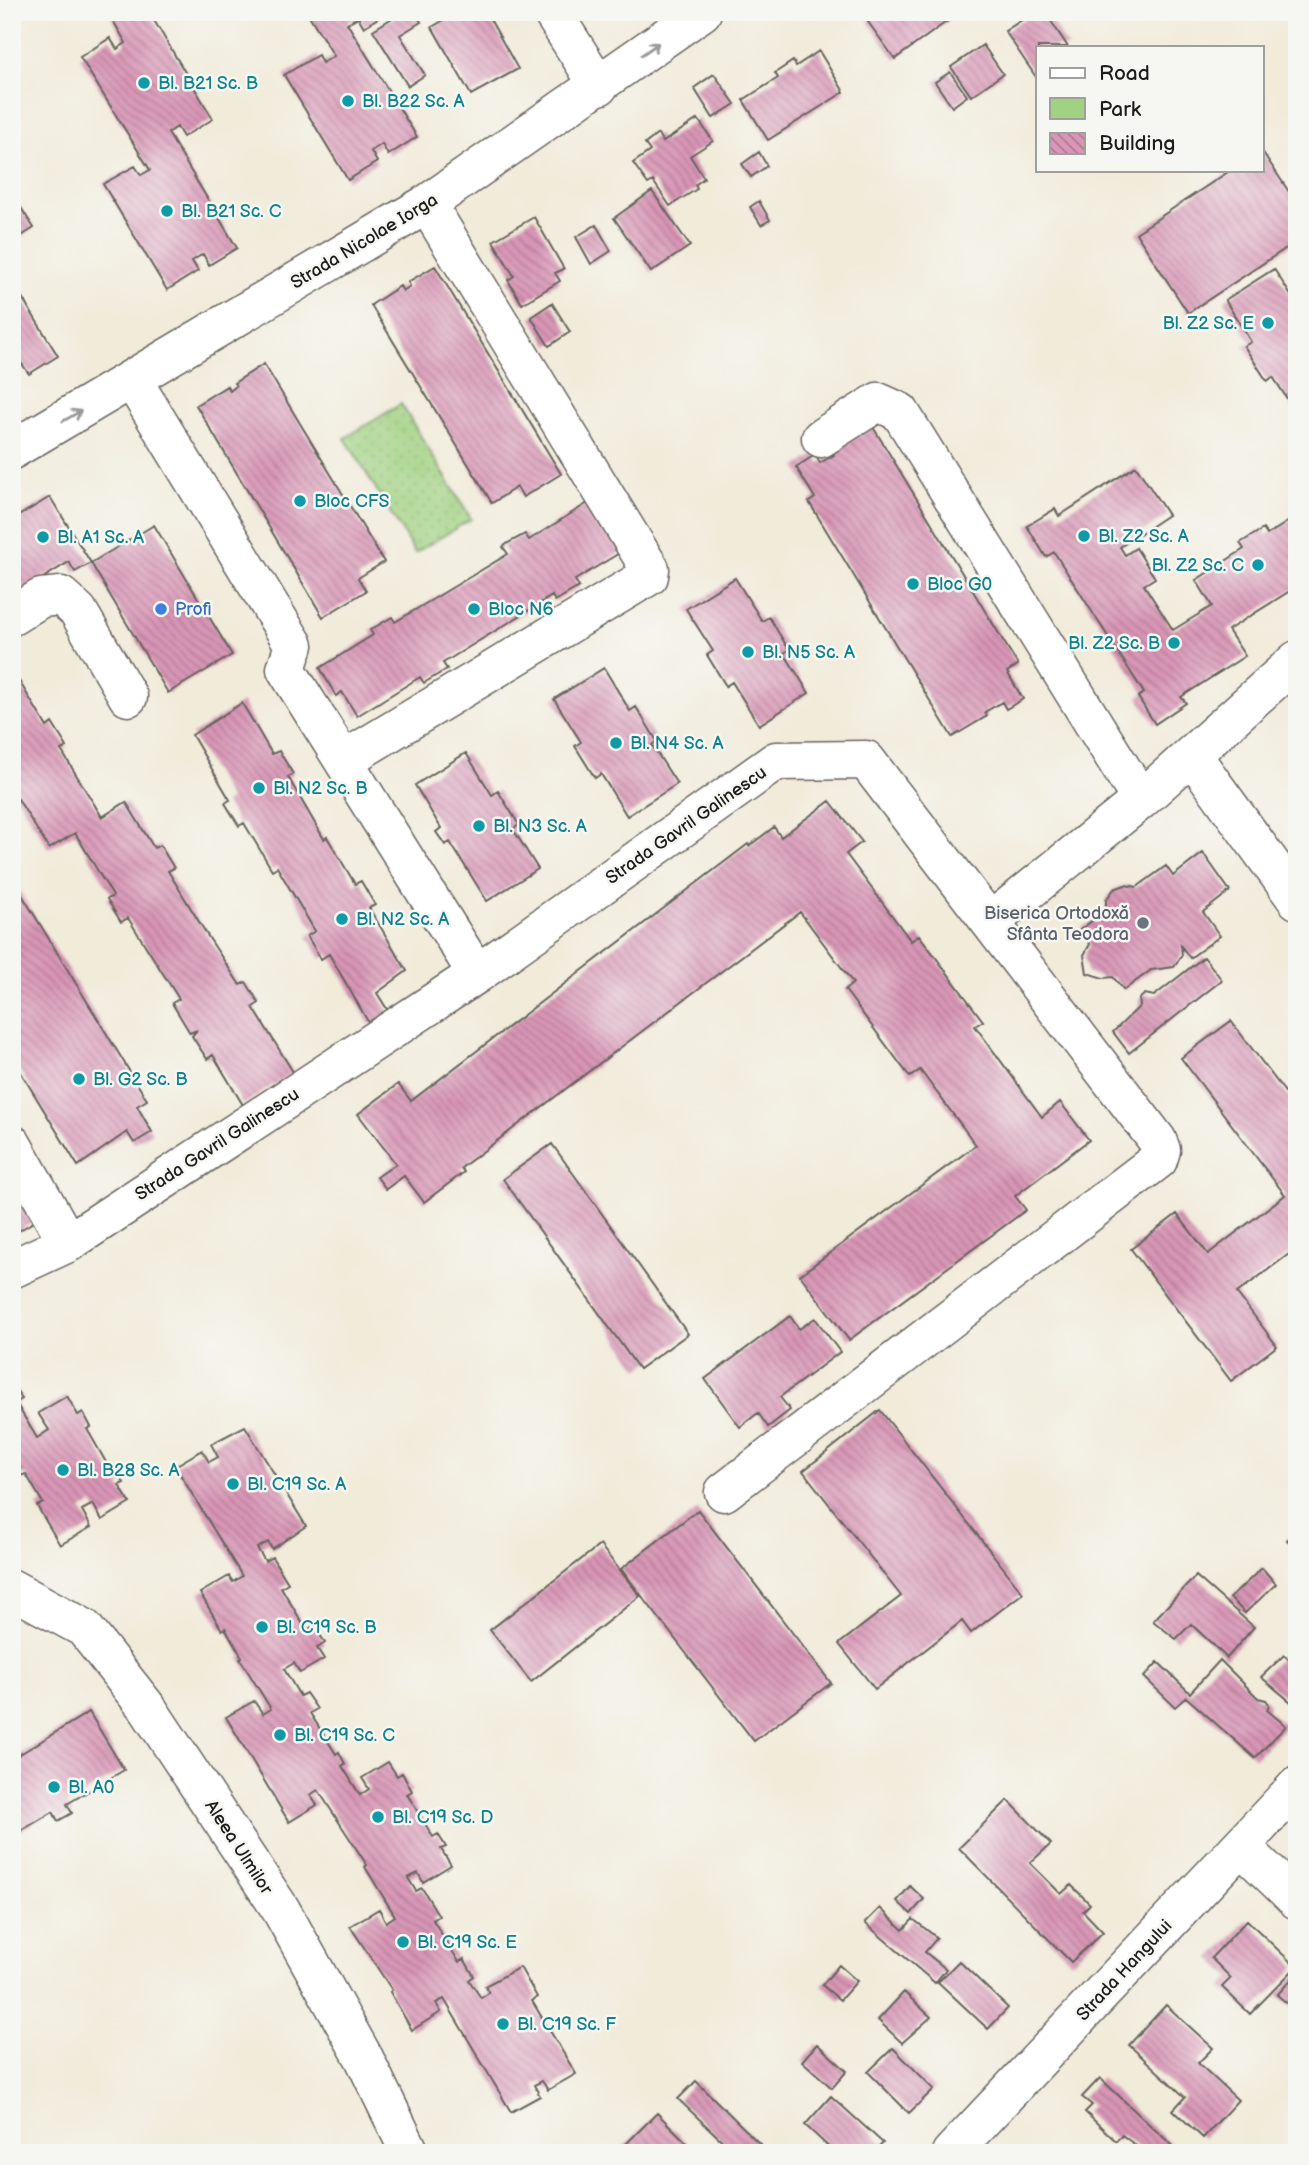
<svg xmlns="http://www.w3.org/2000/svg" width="1309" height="2165" viewBox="0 0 1309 2165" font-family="'Balsamiq Sans',sans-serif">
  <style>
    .green { fill: url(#green-dots); stroke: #5e774f; stroke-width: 2 }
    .building { fill: url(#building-back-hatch) }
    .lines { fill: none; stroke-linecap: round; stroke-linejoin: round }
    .minor-casing { stroke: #67645e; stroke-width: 41 }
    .minor { stroke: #fff; stroke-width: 38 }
    .oneway { stroke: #999 }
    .culture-dot { fill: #0f9aa8; stroke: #f6f6f2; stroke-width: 2.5 }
    .shop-dot { fill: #3f7fe0; stroke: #f6f6f2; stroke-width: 2.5 }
    .worship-dot { fill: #6b7280; stroke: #f6f6f2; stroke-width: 2.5 }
    .labels { text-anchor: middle; stroke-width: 5; stroke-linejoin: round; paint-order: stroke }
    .culture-label { font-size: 18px; fill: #0d838f; stroke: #f6f6f2; text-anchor: start }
    .street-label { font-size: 18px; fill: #1c1c1c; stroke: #f6f6f2 }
    .shop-label { font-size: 18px; fill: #366cbe; stroke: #f6f6f2; text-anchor: start }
    .worship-label { font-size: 18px; fill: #5b616d; stroke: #f6f6f2; text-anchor: end }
  </style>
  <defs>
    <pattern id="green-dots" width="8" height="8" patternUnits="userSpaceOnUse" patternTransform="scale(1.75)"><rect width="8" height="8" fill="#a1d282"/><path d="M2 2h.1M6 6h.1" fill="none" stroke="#8ab470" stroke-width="1.8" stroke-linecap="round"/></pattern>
    <pattern id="building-back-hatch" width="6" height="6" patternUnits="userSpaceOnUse" patternTransform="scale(1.75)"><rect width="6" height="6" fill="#d996b6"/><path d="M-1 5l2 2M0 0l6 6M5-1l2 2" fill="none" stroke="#af7a93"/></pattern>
  </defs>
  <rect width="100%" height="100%" fill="#f6f6f2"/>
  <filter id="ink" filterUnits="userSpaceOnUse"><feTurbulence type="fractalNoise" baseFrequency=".0143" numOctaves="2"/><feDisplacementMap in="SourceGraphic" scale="14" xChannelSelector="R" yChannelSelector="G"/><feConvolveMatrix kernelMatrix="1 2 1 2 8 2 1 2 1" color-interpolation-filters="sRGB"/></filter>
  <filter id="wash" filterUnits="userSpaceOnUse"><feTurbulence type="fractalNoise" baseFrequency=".00686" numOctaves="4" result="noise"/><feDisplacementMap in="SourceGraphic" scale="28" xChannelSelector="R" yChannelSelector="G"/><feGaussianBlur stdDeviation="1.57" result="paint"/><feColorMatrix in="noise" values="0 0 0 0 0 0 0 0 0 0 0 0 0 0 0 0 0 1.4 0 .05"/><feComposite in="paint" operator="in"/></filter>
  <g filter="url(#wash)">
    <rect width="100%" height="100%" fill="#f1ebda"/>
    <path class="green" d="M401,404L471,519L415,553L345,438Z"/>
    <g id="blocks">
      <path class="building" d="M108,12H149L213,119L183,137L177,127L168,133L237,248L209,265L203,254L192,261L198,271L167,290L103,184L135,166L141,175L150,170L80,57L110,38L117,49L126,43Z
        M307,12H387L364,27L358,17L347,23L417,137L388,155L382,144L371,151L377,162L348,180L284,75L318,55L322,63L334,56Z
        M402,12H415L421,22L400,35L425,75L408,86L373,30Z
        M458,12H486L518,69L471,95L432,27Z
        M881,12H953L956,15L895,59L868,22Z
        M1034,12H1045L1068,47H1038V80L1005,31Z
        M983,45L1003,74L971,96L951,67Z
        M819,51L844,92L768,140L743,100L778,78L775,73L793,61L796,66Z
        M950,72L967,96L952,107L935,82Z
        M714,74L735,104L713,118L694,88Z
        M698,119L713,141L690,156L704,178L695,185L697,189L670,206L653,181L648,184L633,163L650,151L645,144L658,134L663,142Z
        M1262,151L1297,204V241L1188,313L1136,233L1231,170H1262Z
        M759,152L767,166L751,177L742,164Z
        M652,191L690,246L651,272L614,218Z
        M12,194L34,228L12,242Z
        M759,201L770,220L761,225L750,207Z
        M534,217L564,269L555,273L560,281L522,304L508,280L514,276L493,241Z
        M596,225L611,251L591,264L576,237Z
        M435,266L561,474L523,497L517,487L492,503L371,305L400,286L403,291L410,286L408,282Z
        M1274,269L1297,305V414L1273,377L1267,381L1244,346L1251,342L1225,300Z
        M12,281L58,356L29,374L22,364L12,370Z
        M552,303L570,332L549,346L531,317Z
        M264,364L384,562L358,578L366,591L323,617L196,405L227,386L230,391L236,386L234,383Z
        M873,427L1018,665L1007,672L1023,699L1006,709L1002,702L985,712L987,716L952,737L809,502L815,498L796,467L815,455L820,463L834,455L832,452Z
        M1136,466L1168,515L1120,547L1125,555L1136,548L1155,578L1144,585L1173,630L1212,606L1196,580L1244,549L1240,543L1263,529L1267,535L1297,516V595L1293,589L1228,630L1245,656L1181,697L1186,703L1155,724L1138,697L1144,693L1054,552L1046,557L1027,526L1055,509L1059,516Z
        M50,497L91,563L75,572L69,562L12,597V520Z
        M591,501L626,549L575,580L579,587L555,601L552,596L443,663L447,669L424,683L420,677L357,716L342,692L336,696L320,668L373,635L370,630L392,617L395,622L508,554L503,547L508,543L525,534L529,540Z
        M154,525L232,655L168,693L91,563Z
        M735,578L762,621L769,617L789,650L784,653L809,693L759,725L732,682L726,686L707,655L713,651L686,609Z
        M604,668L630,711L636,707L657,741L652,745L677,784L627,816L601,774L595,778L575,746L581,742L554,699Z
        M16,676L47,727L52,723L67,747L61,750L102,817L126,802L154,848L160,845L174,868L168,871L209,938L240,985L246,982L259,1003L253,1007L293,1072L243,1105L213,1055L207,1059L192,1036L197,1030L190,1033L172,1003L179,999L128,918L121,922L107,899L113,896L75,833L49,849L18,799L12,802V678Z
        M242,703L272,754L279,751L293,774L288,777L324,839L327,837L355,884L361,881L375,905L369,908L407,971L377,993L390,1014L370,1025L329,954L321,959L307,936L315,931L277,867L272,870L244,823L239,826L225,803L230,800L192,735Z
        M466,753L492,795L498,791L519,825L513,829L538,869L487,901L450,842L445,845L436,832L441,828L415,785Z
        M830,801L862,842L846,854L911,941L919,935L983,1021L975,1026L1042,1117L1060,1102L1089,1140L1015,1196L1026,1210L849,1340L800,1275L976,1145L920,1070L910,1077L845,990L853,983L800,912L461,1168L464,1172L424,1202L404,1176L386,1189L377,1177L396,1164L358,1114L398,1084L411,1101L748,844L749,846L774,827L781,837Z
        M1203,853L1230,891L1203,912L1220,936L1190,958L1181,946L1182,955L1174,967L1151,970L1124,990L1113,977L1103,978L1087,973L1084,955L1090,944L1080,930L1106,910V900L1114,889L1125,885L1137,887L1166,866L1173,876Z
        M16,885L147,1100L137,1106L152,1132L134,1143L127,1132L78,1166L12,1058V888Z
        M1204,957L1222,980L1129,1053L1113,1032L1140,1006L1139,999L1145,994L1154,996Z
        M1231,1021L1297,1108V1248L1237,1293L1277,1346L1231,1381L1131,1249L1177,1214L1208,1254L1285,1195L1181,1058Z
        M552,1144L688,1334L639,1369L503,1179Z
        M12,1182L35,1221L12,1235Z
        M790,1316L799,1329L815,1318L840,1352L780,1397L790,1410L768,1427L758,1413L740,1427L705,1379Z
        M12,1383L22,1399L16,1403L37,1438L49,1430L38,1413L67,1396L78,1415L83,1412L91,1427L87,1429L111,1471L116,1468L124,1483L119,1485L130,1503L102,1520L93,1504L82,1510L91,1527L60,1545L37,1506L43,1503L26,1474L20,1476L12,1463Z
        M880,1410L1023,1593L971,1633L962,1621L875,1689L839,1644L901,1596L803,1471Z
        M245,1426L306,1526L272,1549L268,1542L257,1548L265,1561L272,1557L288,1583L281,1587L307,1631L314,1625L325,1643L317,1648L324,1659L300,1673L294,1663L284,1669L300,1696L306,1693L317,1709L310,1713L336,1754L339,1752L345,1764L342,1766L360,1795L369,1789L362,1778L388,1762L397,1776L402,1773L412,1791L407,1794L433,1837L438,1834L446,1847L441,1849L451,1865L423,1882L418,1873L408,1878L416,1891L422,1888L439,1916L433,1920L459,1962L464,1959L474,1976L469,1980L481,1998L489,1993L485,1986L520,1967L537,1997L532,2001L576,2074L548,2090L542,2081L534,2085L540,2096L511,2112L444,1999L436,2003L441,2012L412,2030L390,1992L392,1990L350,1926L379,1909L386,1922L395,1916L365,1867L367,1865L318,1790L310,1795L317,1805L289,1822L226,1717L254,1701L263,1714L271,1709L240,1659L242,1657L225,1628L222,1630L200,1593L229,1576L233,1582L242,1576L175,1466L202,1450L209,1462L218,1457L211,1444Z
        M698,1510L831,1683L754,1741L621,1569Z
        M1297,1530V1549L1287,1540Z
        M600,1545L640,1596L531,1682L490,1630Z
        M1262,1568L1276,1584L1245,1613L1230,1598Z
        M1196,1576L1254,1627L1227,1658L1191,1624L1176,1639L1153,1621Z
        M1284,1655L1297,1667V1707L1261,1677Z
        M1220,1660L1258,1698L1266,1700L1269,1704L1267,1710L1286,1726L1255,1758L1186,1697L1175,1707L1144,1677L1158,1662L1190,1693Z
        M89,1712L124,1770L67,1804L72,1813L58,1821L53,1812L12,1836V1759Z
        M1008,1800L1051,1844L1030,1863L1061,1894L1071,1885L1090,1904L1083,1911L1103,1932L1071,1962L959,1848Z
        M910,1886L924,1899L911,1914L897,1901Z
        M880,1908L903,1930L913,1919L937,1938L925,1952L946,1969L935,1983L865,1923Z
        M1247,1920L1296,1967L1250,2014L1222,1987L1231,1978L1211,1958Z
        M959,1961L1008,2008L988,2029L938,1982Z
        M839,1965L857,1981L840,2000L822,1985Z
        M1297,1973V2006L1294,2009L1277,1995Z
        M904,1992L931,2017L902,2043L878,2020Z
        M1166,2005L1213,2048L1198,2063L1238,2100L1203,2138L1173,2110L1185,2097L1129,2045Z
        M817,2044L847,2071L832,2088L802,2061Z
        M893,2048L934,2089L909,2113L868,2072Z
        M1100,2078L1153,2128L1181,2153H1141L1143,2151L1122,2135L1116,2141L1085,2112L1092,2105L1082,2097Z
        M696,2081L769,2153H735L678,2099Z
        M831,2096L883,2143L874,2153H835L805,2125Z
        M657,2113L697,2153H617Z"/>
    </g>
  </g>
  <g filter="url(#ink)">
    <use href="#blocks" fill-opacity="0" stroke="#67645e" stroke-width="2"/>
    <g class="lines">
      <g class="minor-casing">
        <path id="minor" d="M552,12L599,86
          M133,381L294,645L286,669L477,974
          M821,438L878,402L900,412L1141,800
          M12,450L427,204L702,12
          M12,616L41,598L61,596L78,611L128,697
          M1192,755L1297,900
          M344,760L649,576L650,569L427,204
          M12,1144L68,1243
          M12,1269L68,1243L477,974L776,761L866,760L990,922L1141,800L1297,660
          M724,1492L1158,1160L1161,1150L1157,1140L990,922
          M12,1589L84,1628L148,1709L281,1910L364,2058L410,2153
          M1241,1846L1297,1900
          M951,2153L1297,1786"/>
      </g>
      <use href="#minor" class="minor"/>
    </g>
    <defs><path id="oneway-shaft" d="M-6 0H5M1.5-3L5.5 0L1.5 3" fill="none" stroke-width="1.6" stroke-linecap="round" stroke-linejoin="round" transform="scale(1.75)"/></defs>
    <g class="oneway">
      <use href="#oneway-shaft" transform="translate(650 49) rotate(-35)"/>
      <use href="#oneway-shaft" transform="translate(72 416) rotate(-30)"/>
    </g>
  </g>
  <g class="culture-dot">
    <circle cx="144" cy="83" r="7"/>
    <circle cx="348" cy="101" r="7"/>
    <circle cx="167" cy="211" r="7"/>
    <circle cx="1268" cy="323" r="7"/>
    <circle cx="300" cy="501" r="7"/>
    <circle cx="1084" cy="536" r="7"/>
    <circle cx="43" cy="537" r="7"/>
    <circle cx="1258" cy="565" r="7"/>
    <circle cx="913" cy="584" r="7"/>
    <circle cx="474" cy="609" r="7"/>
    <circle cx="1174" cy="643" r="7"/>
    <circle cx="748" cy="652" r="7"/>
    <circle cx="616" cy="743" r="7"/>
    <circle cx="259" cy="788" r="7"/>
    <circle cx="479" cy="826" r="7"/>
    <circle cx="342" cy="919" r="7"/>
    <circle cx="79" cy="1079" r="7"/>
    <circle cx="63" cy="1470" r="7"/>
    <circle cx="233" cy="1484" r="7"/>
    <circle cx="262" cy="1627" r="7"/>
    <circle cx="280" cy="1735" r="7"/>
    <circle cx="54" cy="1787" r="7"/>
    <circle cx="378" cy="1817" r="7"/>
    <circle cx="403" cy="1942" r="7"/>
    <circle cx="503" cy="2024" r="7"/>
  </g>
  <circle class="shop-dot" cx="161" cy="609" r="7"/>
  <circle class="worship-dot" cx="1143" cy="923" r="7"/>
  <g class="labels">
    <g class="culture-label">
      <text x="158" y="89">Bl. B21 Sc. B</text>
      <text x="362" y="107">Bl. B22 Sc. A</text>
      <text x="181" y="217">Bl. B21 Sc. C</text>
      <text x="1254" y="329" text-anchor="end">Bl. Z2 Sc. E</text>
      <text x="314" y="507">Bloc CFS</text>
      <text x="1098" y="542">Bl. Z2 Sc. A</text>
      <text x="57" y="543">Bl. A1 Sc. A</text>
      <text x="1244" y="571" text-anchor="end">Bl. Z2 Sc. C</text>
      <text x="927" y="590">Bloc G0</text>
      <text x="488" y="615">Bloc N6</text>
      <text x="1160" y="649" text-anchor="end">Bl. Z2 Sc. B</text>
      <text x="762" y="658">Bl. N5 Sc. A</text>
      <text x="630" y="749">Bl. N4 Sc. A</text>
      <text x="273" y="794">Bl. N2 Sc. B</text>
      <text x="493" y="832">Bl. N3 Sc. A</text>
      <text x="356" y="925">Bl. N2 Sc. A</text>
      <text x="93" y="1085">Bl. G2 Sc. B</text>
      <text x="77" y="1476">Bl. B28 Sc. A</text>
      <text x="247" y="1490">Bl. C19 Sc. A</text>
      <text x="276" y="1633">Bl. C19 Sc. B</text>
      <text x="294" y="1741">Bl. C19 Sc. C</text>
      <text x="68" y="1793">Bl. A0</text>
      <text x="392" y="1823">Bl. C19 Sc. D</text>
      <text x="417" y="1948">Bl. C19 Sc. E</text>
      <text x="517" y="2030">Bl. C19 Sc. F</text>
    </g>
    <g class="street-label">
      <text transform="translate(364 241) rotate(-31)" y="6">Strada Nicolae Iorga</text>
      <text transform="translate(686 825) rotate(-35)" y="6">Strada Gavril Galinescu</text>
      <text transform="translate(217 1144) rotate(-33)" y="6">Strada Gavril Galinescu</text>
      <text transform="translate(239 1847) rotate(57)" y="6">Aleea Ulmilor</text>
      <text transform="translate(1124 1970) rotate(-47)" y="6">Strada Hangului</text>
    </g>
    <g class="shop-label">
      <text x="175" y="615">Profi</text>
    </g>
    <g class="worship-label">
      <text x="1129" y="919">Biserica Ortodoxă<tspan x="1129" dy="21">Sfânta Teodora</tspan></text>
    </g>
  </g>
  <rect width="1309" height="2165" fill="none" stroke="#f6f6f2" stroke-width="42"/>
  <rect x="1036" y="46" width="228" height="126" fill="#f6f6f2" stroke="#9f9f9c" stroke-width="2"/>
  <rect x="1050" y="68" width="35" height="10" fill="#ffffff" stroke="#9f9f9c" stroke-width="2"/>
  <text x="1099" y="80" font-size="21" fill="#1c1c1c">Road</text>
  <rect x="1050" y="98" width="35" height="21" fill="#a1d282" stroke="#9f9f9c" stroke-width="2"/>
  <text x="1099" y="116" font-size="21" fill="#1c1c1c">Park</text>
  <rect x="1050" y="133" width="35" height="21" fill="url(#building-back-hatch)" stroke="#9f9f9c" stroke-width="2"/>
  <text x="1099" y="150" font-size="21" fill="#1c1c1c">Building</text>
</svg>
